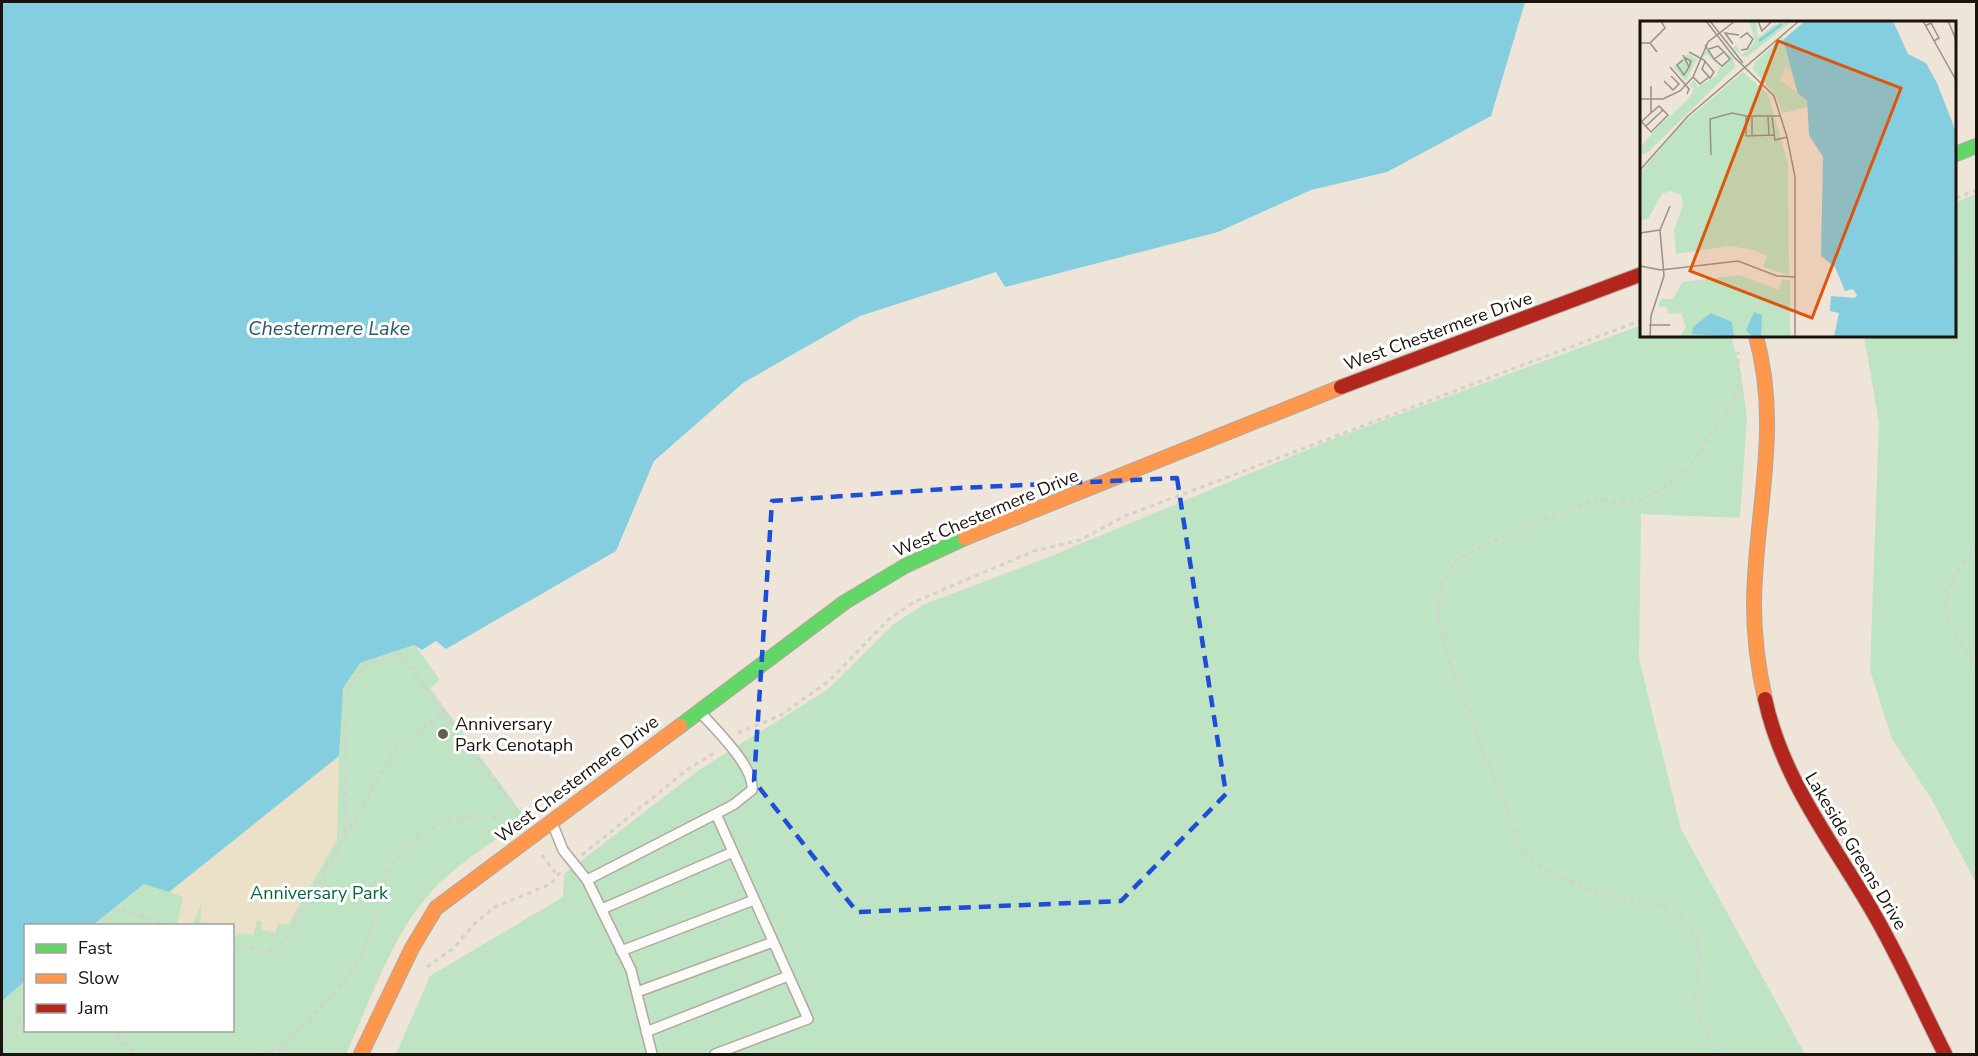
<svg xmlns="http://www.w3.org/2000/svg" width="1978" height="1056" viewBox="0 0 1978 1056" font-family="'Nunito Sans',sans-serif">
  <style>
    .green { fill: #bee4c4 }
    .sand { fill: #ebe1c8 }
    .water { fill: #84cedf }
    .lines { fill: none; stroke-linecap: round; stroke-linejoin: round }
    .lane-casing { stroke: #b1a99f; stroke-width: 12 }
    .fast-casing { stroke: #b1a99f; stroke-width: 16 }
    .slow-casing { stroke: #b1a99f; stroke-width: 16 }
    .jam-casing { stroke: #b1a99f; stroke-width: 16 }
    .path { stroke: #d4d0cd; stroke-width: 3; stroke-dasharray: 4.5 4.5; stroke-linecap: butt }
    .lane { stroke: #fcfbf9; stroke-width: 9 }
    .fast { stroke: #63d668; stroke-width: 14 }
    .slow { stroke: #ff974d; stroke-width: 14 }
    .jam { stroke: #b3261e; stroke-width: 14 }
    .marked { fill: none; stroke: #1d4ed8; stroke-width: 4.5; stroke-dasharray: 12 8; stroke-linejoin: round }
    .poi-dot { fill: #655d53; stroke: #fff; stroke-width: 2 }
    .labels { text-anchor: middle; stroke-width: 6; stroke-linejoin: round; paint-order: stroke }
    .street-label { font-size: 18px; fill: #1b140c; stroke: #fff }
    .poi-label { font-size: 18px; fill: #1b140c; stroke: #fff; text-anchor: start }
    .park-label { font-size: 18px; fill: #00673b; stroke: #fff }
    .water-label { font-size: 20px; font-style: italic; fill: #2b5a67; stroke: #fff }
    .inset-river { fill: none; stroke: #84cedf; stroke-width: 3 }
    .inset-road { fill: none; stroke: #9a9186; stroke-width: 1.5 }
    .view { fill: #de560c; fill-opacity: 0.15; stroke: #de560c; stroke-width: 3 }
    .inset-edge { fill: none; stroke: #1b140c; stroke-width: 3 }
  </style>
  <rect width="100%" height="100%" fill="#eee4d8"/>
  <path class="green" d="M1976,194V883L1932,800L1892,739L1870,670L1879,423L1864,336H1956V202Z
    M1642,325V336H1731L1741,373L1747,418L1740,518L1641,514L1639,659L1681,829L1805,1054H396L430,976L563,897L564,874L699,770L827,690L894,624L923,605L1051,556L1338,437Z
    M415,645L440,680L430,688L526,819C499,838 469,856 444,879C395,923 373,996 346,1054H2V1001L25,981L26,1030H232V926L93,925L144,884L169,892L339,756L342,688L360,663Z"/>
  <path class="sand" d="M339,756L337,840L288,925L278,924L275,933L261,930L262,922L257,920L253,936L241,933L233,938L232,926L200,922L202,903L192,925H177L183,897L169,892Z"/>
  <path class="water" d="M2,2H1525L1491,116L1387,172L1311,190L1218,232L1005,287L996,272L860,316L743,383L654,461L616,551L446,649L436,641L422,650L414,645L360,663L343,688L339,756L169,892L144,884L93,925L26,926L25,981L2,1001Z"/>
  <g class="lines">
    <g class="lane-casing">
      <path id="lane" d="M553,825L563,850L587,880L631,970L652,1054
        M587,880L733,805L752,790C755,767 715,729 700,712
        M602,909L733,852
        M621,951L754,900
        M637,992L773,942
        M646,1032L788,976
        M715,1054L808,1019L716,814"/>
    </g>
    <g class="fast-casing">
      <path id="fast" d="M1956,154L1976,146
        M680,726L845,602L905,566L965,538"/>
    </g>
    <g class="slow-casing">
      <path id="slow" d="M1756,336C1779,420 1760,492 1755,577C1752,618 1756,659 1765,699
        M965,538L1341,387
        M361,1054L412,948L436,908L680,726"/>
    </g>
    <g class="jam-casing">
      <path id="jam" d="M1341,387L1642,274
        M1765,699C1782,778 1830,839 1870,907C1898,954 1920,1005 1945,1054"/>
    </g>
    <path class="path" d="M1956,198L1976,190
      M1956,263L1976,256
      M1976,546C1958,569 1936,596 1951,627C1958,641 1969,653 1976,667
      M738,733L781,715L829,681L889,619L914,602L1034,551L1080,540L1125,516L1642,320
      M345,832L347,691L362,667L400,654L444,713
      M542,855L557,875
      M582,855L688,769L716,752
      M102,926L120,909L170,926
      M232,945L278,952L394,751L444,713L514,807L519,822
      M427,967L454,948L474,924L495,907L551,884L561,871
      M110,1030L137,1054
      M2,1036L26,1018
      M261,1054L283,1046
      M279,1054L283,1046C310,1019 338,992 358,960C371,939 378,898 388,873C400,840 447,815 481,816C492,816 506,820 517,823
      M1719,1054C1709,1038 1698,1019 1696,1000C1693,972 1709,950 1688,925C1665,897 1618,901 1586,888C1564,880 1539,869 1523,853L1447,656L1437,615L1443,583L1454,562L1482,546L1559,513L1599,499L1619,503L1641,501L1671,483L1690,467L1739,390L1738,352"/>
    <use href="#lane" class="lane"/>
    <use href="#fast" class="fast"/>
    <use href="#slow" class="slow"/>
    <use href="#jam" class="jam"/>
  </g>
  <path class="marked" d="M1177,478L1226,794L1121,901L857,912L754,781L772,501L959,488Z"/>
  <circle class="poi-dot" cx="443" cy="734" r="6"/>
  <g class="labels">
    <g class="street-label">
      <text transform="translate(1438 331) rotate(-20)" y="6">West Chestermere Drive</text>
      <text transform="translate(986 513) rotate(-23)" y="6">West Chestermere Drive</text>
      <text transform="translate(577 779) rotate(-37)" y="6">West Chestermere Drive</text>
      <text transform="translate(1856 851) rotate(59)" y="6">Lakeside Greens Drive</text>
    </g>
    <g class="poi-label">
      <text x="455" y="730">Anniversary<tspan x="455" dy="21">Park Cenotaph</tspan></text>
    </g>
    <g class="park-label">
      <text x="319" y="899">Anniversary Park</text>
    </g>
    <g class="water-label">
      <text x="329" y="335">Chestermere Lake</text>
    </g>
  </g>
  <g transform="translate(1640 21)">
    <rect width="316" height="316" fill="#eee4d8"/>
    <path d="M109,0H116L118,17L134,4L152,0L107,36L100,34L93,27L96,24L101,34L111,26L115,19ZM142,17L157,72L167,79V86L142,92L136,75L113,48L114,42ZM66,27L80,46L91,38L84,28L93,37L95,46L7,132L0,134V127L14,110L50,76L54,67L49,65L54,59L58,66L76,55L80,46L67,33L63,36ZM48,33L57,38L46,60L33,46ZM103,51L128,73L148,143L149,254L123,246L127,235L111,228L89,225L36,233L34,210L43,184L41,174L30,170L22,173L8,198L0,199V152L41,104ZM99,254L139,269L142,259H150V316H40L46,306L41,292L28,293L26,286L18,285L21,278H33L42,261Z" fill="#bee4c4"/>
    <path d="M145,46L149,47L158,73L140,59Z" fill="#ebe1c8"/>
    <path d="M165,0H253L268,33L286,42L297,62L316,111V316H194L199,292L190,290L191,275L215,277L217,274L213,268L205,270L195,246L181,235L183,136L169,114L167,79L158,73L143,19ZM114,291L122,294L121,316H112L106,309ZM71,292L92,301L94,316L52,313L53,306Z" fill="#84cedf"/>
    <path class="inset-river" d="M119,20L142,3"/>
    <path class="inset-road" d="M66,0L94,36L134,75L147,116L155,156V316M70,0L103,42M118,0L122,10L132,0M283,0L317,61M308,0L317,21M285,5L291,2L299,17L294,20M100,17L107,12L113,18L107,28L101,29M0,22H10L17,31M10,22L25,7L21,0M93,23L85,12L99,14M65,24L74,38L84,31L78,25L69,28M49,31L64,39L74,51L70,57L62,48L65,41M43,34L49,46L51,40L45,37M74,38L82,45L90,38L84,31M43,39L37,44L44,54L49,46M0,41V22M30,46L49,68L47,73M53,56L60,63L69,56M24,60L33,69L39,63L31,55M0,78H23L40,70L53,56L68,21L95,0M112,96V115M128,96L129,114M132,96L135,119L147,116M1,101L11,92V65M2,101L11,111L28,94L19,85L11,92M6,105L23,89M134,114L106,115V95H140M71,134L70,98L92,92L106,95M0,149L48,95L159,0M0,212L20,209M0,245L21,249L98,240L137,255L155,256M9,304H30M10,316L11,295L24,255L20,209L30,185"/>
    <path class="view" d="M138,20L261,67L172,297L50,250Z"/>
    <rect width="316" height="316" class="inset-edge"/>
  </g>
  <rect width="1978" height="1056" fill="none" stroke="#1b140c" stroke-width="6"/>
  <rect x="24" y="924" width="210" height="108" fill="#ffffff" stroke="#a4a19e" stroke-width="1.5"/>
  <rect x="36" y="944" width="30" height="9" fill="#63d668" stroke="#a4a19e" stroke-width="1.5"/>
  <text x="78" y="954" font-size="18" fill="#1b140c">Fast</text>
  <rect x="36" y="974" width="30" height="9" fill="#ff974d" stroke="#a4a19e" stroke-width="1.5"/>
  <text x="78" y="984" font-size="18" fill="#1b140c">Slow</text>
  <rect x="36" y="1004" width="30" height="9" fill="#b3261e" stroke="#a4a19e" stroke-width="1.5"/>
  <text x="78" y="1014" font-size="18" fill="#1b140c">Jam</text>
</svg>
